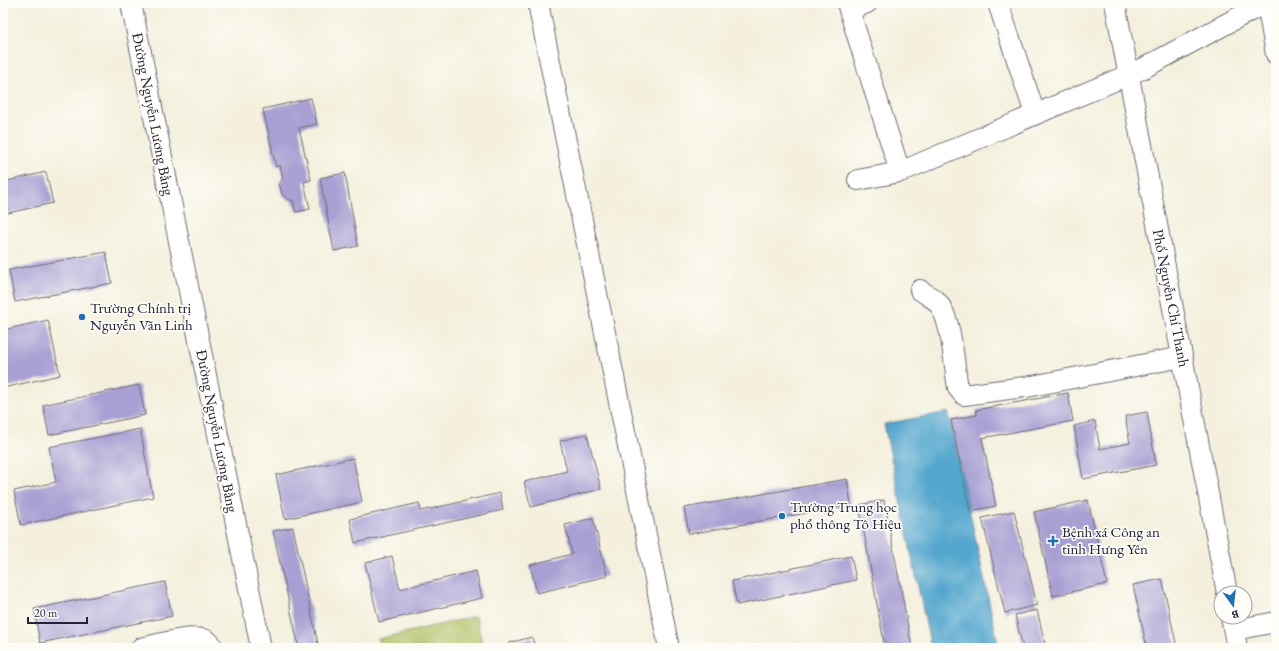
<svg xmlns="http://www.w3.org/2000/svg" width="1279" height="651" viewBox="0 0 1279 651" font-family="'EB Garamond',serif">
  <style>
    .green { fill: #aec063; stroke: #68714f }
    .water { fill: #52a6cd; stroke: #3a6484 }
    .building { fill: #a8a0d3 }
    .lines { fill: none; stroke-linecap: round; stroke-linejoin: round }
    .minor-casing { stroke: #6c6a74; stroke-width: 22 }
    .minor { stroke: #fff; stroke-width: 20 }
    .poi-dot { fill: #1f6fb2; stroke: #fdfcf7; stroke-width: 1.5 }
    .labels { text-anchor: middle; stroke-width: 3.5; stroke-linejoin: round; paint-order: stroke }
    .street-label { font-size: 15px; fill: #22223b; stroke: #fdfcf7 }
    .poi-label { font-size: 15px; fill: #22223b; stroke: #fdfcf7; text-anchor: start }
  </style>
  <rect width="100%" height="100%" fill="#fdfcf7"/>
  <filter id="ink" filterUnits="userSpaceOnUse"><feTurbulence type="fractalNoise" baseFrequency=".025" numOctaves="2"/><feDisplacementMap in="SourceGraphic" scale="8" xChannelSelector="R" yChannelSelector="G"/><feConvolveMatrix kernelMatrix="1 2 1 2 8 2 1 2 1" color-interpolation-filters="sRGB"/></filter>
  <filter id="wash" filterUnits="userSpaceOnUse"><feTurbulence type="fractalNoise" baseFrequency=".012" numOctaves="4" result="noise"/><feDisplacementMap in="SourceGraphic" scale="16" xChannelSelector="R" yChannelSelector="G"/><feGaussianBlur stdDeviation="0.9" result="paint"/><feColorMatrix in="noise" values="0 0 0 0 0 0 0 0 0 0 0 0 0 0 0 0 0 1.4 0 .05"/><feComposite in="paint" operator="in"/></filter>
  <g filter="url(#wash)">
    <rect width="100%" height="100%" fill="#f4f0dd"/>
    <path class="green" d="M476,616L483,648H380L378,639Z"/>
    <path class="water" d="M948,412L950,420L999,648H931L884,424Z"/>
    <g id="blocks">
      <path class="building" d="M311,98L317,124L299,128L311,180L304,182L310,209L296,212L293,201L287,199L282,194L279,183L283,178L280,165L276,167L263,109Z
        M46,172L53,203L3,214V182Z
        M345,173L358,246L334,251L320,178Z
        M106,252L112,283L15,302L9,270Z
        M48,320L60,375L3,388V330Z
        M139,385L145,415L49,435L43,405Z
        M1068,393L1073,421L982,438L996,506L970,511L951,420L977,415L976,410Z
        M1147,412L1156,465L1083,479L1074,426L1095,421L1100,449L1130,443L1125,416Z
        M140,429L153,497L21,525L14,491L56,482L49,447Z
        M587,434L601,489L531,507L524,482L567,471L560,441Z
        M353,458L362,502L285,519L276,475Z
        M847,479L851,505L689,534L684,508Z
        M500,493L503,510L355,543L350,519L419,503L421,511Z
        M884,500L912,648H885L859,505Z
        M1088,500L1107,584L1053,596L1034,512Z
        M1014,511L1037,605L1005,613L982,518Z
        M593,518L607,576L537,593L530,565L572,554L565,525Z
        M293,527L318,644L299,648L273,531Z
        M392,556L400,589L476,571L482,598L379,622L365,563Z
        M851,556L856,580L737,605L732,581Z
        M1162,579L1177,648H1147L1133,585Z
        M165,582L172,616L40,643L34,609Z
        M1037,610L1046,648H1023L1015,615Z
        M532,637L535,648H510L509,643Z"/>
    </g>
  </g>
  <g filter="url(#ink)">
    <use href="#blocks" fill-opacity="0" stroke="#6c6a74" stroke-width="1"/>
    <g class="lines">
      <g class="minor-casing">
        <path id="minor" d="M131,3L261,648
          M538,3L669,648
          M847,3L900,172
          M998,3L1035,114
          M1115,3L1227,593
          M1267,3L1276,54
          M849,10L867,3
          M858,180L900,172L1142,69L1265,3
          M920,290C925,294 934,298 938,303C952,319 954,366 958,388L964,395L1032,386L1182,357
          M1231,617L1237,648
          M1234,630L1276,622
          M141,648C156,645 195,633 208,641C210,642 212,646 213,648"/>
      </g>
      <use href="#minor" class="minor"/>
    </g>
  </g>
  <g class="poi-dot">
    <circle cx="82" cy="317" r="4"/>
    <circle cx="782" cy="516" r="4"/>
    <path d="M1051 535h4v4h4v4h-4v4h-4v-4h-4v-4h4z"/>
  </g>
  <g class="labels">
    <g class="street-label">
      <text transform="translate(153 114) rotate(79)" y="5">Đường Nguyễn Lương Bằng</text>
      <text transform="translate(1171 298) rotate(79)" y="5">Phố Nguyễn Chí Thanh</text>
      <text transform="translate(217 431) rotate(79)" y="5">Đường Nguyễn Lương Bằng</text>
    </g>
    <g class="poi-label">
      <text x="90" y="313">Trường Chính trị<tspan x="90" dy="17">Nguyễn Văn Linh</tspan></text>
      <text x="790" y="512">Trường Trung học<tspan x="790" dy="17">phổ thông Tô Hiệu</tspan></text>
      <text x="1062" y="537">Bệnh xá Công an<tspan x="1062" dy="17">tỉnh Hưng Yên</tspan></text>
    </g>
  </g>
  <rect width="1279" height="651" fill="none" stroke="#fdfcf7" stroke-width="16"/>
  <g transform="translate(1233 605) rotate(165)"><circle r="19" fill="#fdfcf7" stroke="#a5a5ac"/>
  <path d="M0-3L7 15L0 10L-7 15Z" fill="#1f6fb2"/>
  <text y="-6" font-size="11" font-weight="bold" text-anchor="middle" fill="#22223b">B</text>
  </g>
  <path d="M28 617v6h59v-6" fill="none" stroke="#22223b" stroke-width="2"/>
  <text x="34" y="617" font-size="12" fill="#22223b" stroke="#fdfcf7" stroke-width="3" paint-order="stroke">20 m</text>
</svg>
